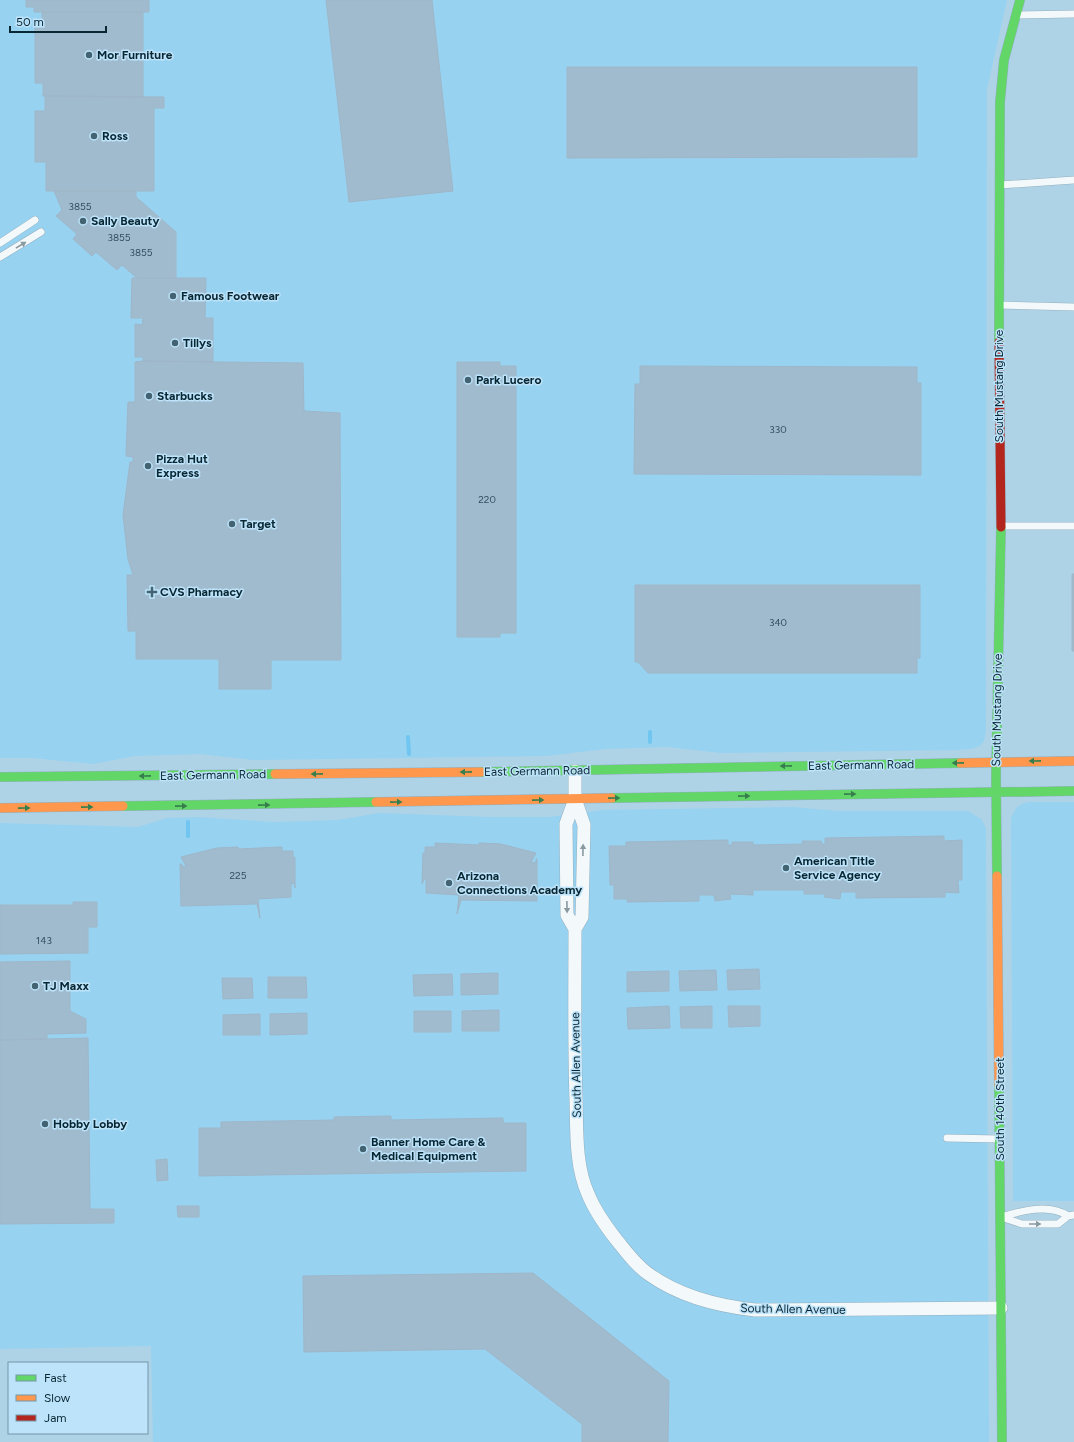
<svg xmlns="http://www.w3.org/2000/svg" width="1074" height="1442" viewBox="0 0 1074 1442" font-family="Figtree,sans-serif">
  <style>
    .built { fill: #97d2f1 }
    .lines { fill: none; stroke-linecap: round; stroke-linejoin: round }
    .stream { stroke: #70c6f0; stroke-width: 4 }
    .building { fill: #a1bbce; stroke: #9eb6c8 }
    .lane-casing { stroke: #92b0bf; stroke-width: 8 }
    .street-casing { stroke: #92b0bf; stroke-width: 14 }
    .fast-casing { stroke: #92b0bf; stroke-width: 10 }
    .slow-casing { stroke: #92b0bf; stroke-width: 10 }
    .jam-casing { stroke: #92b0bf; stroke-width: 10 }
    .lane { stroke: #f3f8fb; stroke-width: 7 }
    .street { stroke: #f3f8fb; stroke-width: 13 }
    .fast { stroke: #63d668; stroke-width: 9 }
    .slow { stroke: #ff974d; stroke-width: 9 }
    .jam { stroke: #b3261e; stroke-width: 9 }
    .oneway { fill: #8a9aa1 }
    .oneway2 { fill: #367e4e }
    .poi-dot { fill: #436372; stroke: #bce3f9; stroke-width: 1.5 }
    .labels { text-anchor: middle; stroke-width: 3; stroke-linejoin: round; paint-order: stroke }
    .number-label { font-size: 10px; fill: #324e5d }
    .poi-label { font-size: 12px; font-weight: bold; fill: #092633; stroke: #bce3f9; text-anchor: start }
    .street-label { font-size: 12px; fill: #092633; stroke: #bce3f9 }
  </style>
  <rect width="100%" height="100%" fill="#aed3e7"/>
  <path class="built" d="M0,0H1007L987,89L986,731L984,741L980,746L971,749L958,750L721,753L667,747L606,749L546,756L254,760L200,754L135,756L93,764L32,758H0Z
    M1029,802H1074V1201H1013L1011,818L1016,808L1022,804Z
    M793,807L837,811H968L981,819L986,828L989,1442H153L151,1346L0,1349V823L138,827L167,818L197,817L274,822L338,820L379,813L491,817H548L604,810Z"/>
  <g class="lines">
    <path class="stream" d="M650,732V742
      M408,737L409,754
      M188,836V822"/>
  </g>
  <path class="building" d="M26,0H149V12H34V7H26Z
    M326,0H432L453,191L349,202Z
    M42,12H143V97L43,96V83H35V26H42Z
    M567,67H917V157L567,158Z
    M45,96L164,97V108H154V191H46V162H35V111H45Z
    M54,191H136V197L176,232V278H137L122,265L117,270L96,252L92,256L73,239L77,234L56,216L62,210Z
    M132,278H206L205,318H213V362L143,361V357H135V324L142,325L143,318H131Z
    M143,361L303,363L304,411L340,413L341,660H271V689H219V659H136V631H128L127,575H133L128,559L123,515L130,462H133V457L126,456L128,402H135V362Z
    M457,362H500V366H516V633H500V637H457Z
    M640,366L917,367V383H921V475L634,474L635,384H640Z
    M1072,574H1074V651H1072Z
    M635,585H920V658H917V673H648L638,662H635Z
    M944,836V841L962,840V880H958L959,893L945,892V897L856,898V892H841L840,899L824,897L825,894H804V890H753V895L730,894L731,899L715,901L714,895H699V901L627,902V899H614V885H610L609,846H626V842L728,840V845H732V842H753V845L803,844L802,841H821L822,844H825V838Z
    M435,843L479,845V843L501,844L536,853L531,862L536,863V859H537V901L461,900L457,914L459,895L426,893V879H424L422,884L423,853H425V847H435Z
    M238,847V849L280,847H282V851H293V857H295V888L294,883L291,884V897L258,899L260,918L257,904L181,906L180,864H182V867L186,866L181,857L217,848Z
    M73,902H97V927H88V953L0,954V905H73Z
    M70,961V1011L86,1019V1033L47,1034V1039L0,1040V962Z
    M759,969L760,989L728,990L727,970Z
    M716,970L717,990L680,991L679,971Z
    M669,971V991L627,992V972Z
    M498,973V994L461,995V974Z
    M452,974L453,995L414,996L413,975Z
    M268,977H306L307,998H268Z
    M222,978H252L253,998L223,999Z
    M669,1006L670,1028L628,1029L627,1008Z
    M712,1006V1028H681L680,1007Z
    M728,1006H760V1026L729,1027Z
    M499,1010V1031H462V1011Z
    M414,1011H451V1032H414Z
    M307,1013V1034L270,1035V1014Z
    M260,1014V1035H223V1015Z
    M88,1038L90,1209H114V1223L0,1224V1040Z
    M391,1116V1120L503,1118V1123H526V1171L199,1176V1128H221V1122L334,1120V1117Z
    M167,1159L168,1180L157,1181L156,1160Z
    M177,1206H199V1217H178Z
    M533,1273L669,1381L668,1442H582V1424L485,1349L304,1352L303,1276Z"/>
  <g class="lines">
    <g class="lane-casing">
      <path id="lane" d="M1017,15L1074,14
        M1000,185L1074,180
        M0,243L35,220
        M0,257L41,232
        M999,305L1074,307
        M1001,526H1074
        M947,1138L999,1139
        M1001,1217L1022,1224H1058L1068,1216L1074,1215
        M1001,1217C1021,1211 1049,1203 1068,1216"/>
    </g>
    <g class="street-casing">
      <path id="street" d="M575,771V799L566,824L567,915L575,929C575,986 574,1042 576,1099C577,1130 575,1165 588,1194C594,1209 605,1225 615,1238C625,1250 636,1266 650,1275C681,1297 718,1306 755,1310L1001,1308
        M575,799L584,825L582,917L575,929"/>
    </g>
    <g class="fast-casing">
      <path id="fast" d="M999,342L1000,102L1004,60L1020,0
        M481,772L960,763
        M0,777L275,774
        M612,798L1074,791
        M123,806L376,802
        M997,876L996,775L1001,527
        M999,1086L1002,1442"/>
    </g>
    <g class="slow-casing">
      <path id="slow" d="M960,763L1074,761
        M275,774L481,772
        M376,802L612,798
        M0,808L123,806
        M997,876L999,1086"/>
    </g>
    <g class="jam-casing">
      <path id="jam" d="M999,342L1001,527"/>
    </g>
    <use href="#lane" class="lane"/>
    <use href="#street" class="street"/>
    <use href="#fast" class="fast"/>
    <use href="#slow" class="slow"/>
    <use href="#jam" class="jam"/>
  </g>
  <defs><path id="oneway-solid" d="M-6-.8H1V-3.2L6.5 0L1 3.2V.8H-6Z"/></defs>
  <g class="oneway">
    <use href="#oneway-solid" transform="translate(21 245) rotate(-31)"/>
    <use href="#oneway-solid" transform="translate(583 850) rotate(-89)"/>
    <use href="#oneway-solid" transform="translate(567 907) rotate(89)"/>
    <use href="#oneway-solid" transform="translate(1035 1224)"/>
  </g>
  <g class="oneway2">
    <use href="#oneway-solid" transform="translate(1035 761) rotate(179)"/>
    <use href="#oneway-solid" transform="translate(958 763) rotate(179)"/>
    <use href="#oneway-solid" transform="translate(786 766) rotate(179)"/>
    <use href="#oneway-solid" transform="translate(466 772) rotate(179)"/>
    <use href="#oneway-solid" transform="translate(317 774) rotate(179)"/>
    <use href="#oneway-solid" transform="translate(145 776) rotate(179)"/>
    <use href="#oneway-solid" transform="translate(850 794) rotate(-1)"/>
    <use href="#oneway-solid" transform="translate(744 796) rotate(-1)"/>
    <use href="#oneway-solid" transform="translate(614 798) rotate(-1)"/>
    <use href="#oneway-solid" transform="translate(538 800) rotate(-1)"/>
    <use href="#oneway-solid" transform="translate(396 802) rotate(-1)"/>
    <use href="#oneway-solid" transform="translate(264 805) rotate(-1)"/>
    <use href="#oneway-solid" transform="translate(181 806) rotate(-1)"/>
    <use href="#oneway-solid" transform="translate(87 807) rotate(-1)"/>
    <use href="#oneway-solid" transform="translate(24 808) rotate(-1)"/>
  </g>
  <g class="poi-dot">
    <circle cx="89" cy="55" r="4"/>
    <circle cx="94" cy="136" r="4"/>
    <circle cx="83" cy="221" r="4"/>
    <circle cx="173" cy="296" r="4"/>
    <circle cx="175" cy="343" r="4"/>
    <circle cx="468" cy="380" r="4"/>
    <circle cx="149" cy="396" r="4"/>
    <circle cx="148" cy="466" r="4"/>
    <circle cx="232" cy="524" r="4"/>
    <path d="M150 586h4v4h4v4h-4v4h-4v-4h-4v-4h4z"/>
    <circle cx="786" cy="868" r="4"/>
    <circle cx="449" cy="883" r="4"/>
    <circle cx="35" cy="986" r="4"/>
    <circle cx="45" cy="1124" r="4"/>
    <circle cx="363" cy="1149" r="4"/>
  </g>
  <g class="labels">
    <g class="number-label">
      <text x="80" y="210">3855</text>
      <text x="119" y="241">3855</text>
      <text x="141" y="256">3855</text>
      <text x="778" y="433">330</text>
      <text x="487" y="503">220</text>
      <text x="778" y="626">340</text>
      <text x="238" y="879">225</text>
      <text x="44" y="944">143</text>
    </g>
    <g class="poi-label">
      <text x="97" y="59">Mor Furniture</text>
      <text x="102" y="140">Ross</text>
      <text x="91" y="225">Sally Beauty</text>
      <text x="181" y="300">Famous Footwear</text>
      <text x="183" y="347">Tillys</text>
      <text x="476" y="384">Park Lucero</text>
      <text x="157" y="400">Starbucks</text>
      <text x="156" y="463">Pizza Hut<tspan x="156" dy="14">Express</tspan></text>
      <text x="240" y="528">Target</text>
      <text x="160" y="596">CVS Pharmacy</text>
      <text x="794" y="865">American Title<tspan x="794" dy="14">Service Agency</tspan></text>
      <text x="457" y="880">Arizona<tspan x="457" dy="14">Connections Academy</tspan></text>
      <text x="43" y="990">TJ Maxx</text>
      <text x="53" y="1128">Hobby Lobby</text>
      <text x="371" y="1146">Banner Home Care &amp;<tspan x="371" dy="14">Medical Equipment</tspan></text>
    </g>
    <g class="street-label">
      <text transform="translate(999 386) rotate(-90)" y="4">South Mustang Drive</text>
      <text transform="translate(997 710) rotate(-89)" y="4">South Mustang Drive</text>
      <text transform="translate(861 765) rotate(-1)" y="4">East Germann Road</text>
      <text transform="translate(537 771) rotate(-1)" y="4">East Germann Road</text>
      <text transform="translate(213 775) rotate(-1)" y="4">East Germann Road</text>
      <text transform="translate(576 1065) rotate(-91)" y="4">South Allen Avenue</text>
      <text transform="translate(1000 1109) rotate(-90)" y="4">South 140th Street</text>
      <text transform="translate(793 1309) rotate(1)" y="4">South Allen Avenue</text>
    </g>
  </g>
  <rect x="8" y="1362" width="140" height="72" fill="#bce3f9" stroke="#7497aa"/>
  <rect x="16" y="1375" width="20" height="6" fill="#63d668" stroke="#7497aa"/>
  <text x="44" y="1382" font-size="12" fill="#092633">Fast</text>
  <rect x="16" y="1395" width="20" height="6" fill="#ff974d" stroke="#7497aa"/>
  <text x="44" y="1402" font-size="12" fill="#092633">Slow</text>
  <rect x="16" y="1415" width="20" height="6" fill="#b3261e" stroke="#7497aa"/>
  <text x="44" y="1422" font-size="12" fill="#092633">Jam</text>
  <path d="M10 26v6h96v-6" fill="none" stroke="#092633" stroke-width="2"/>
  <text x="16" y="26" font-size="12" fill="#092633" stroke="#bce3f9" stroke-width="3" paint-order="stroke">50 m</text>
</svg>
